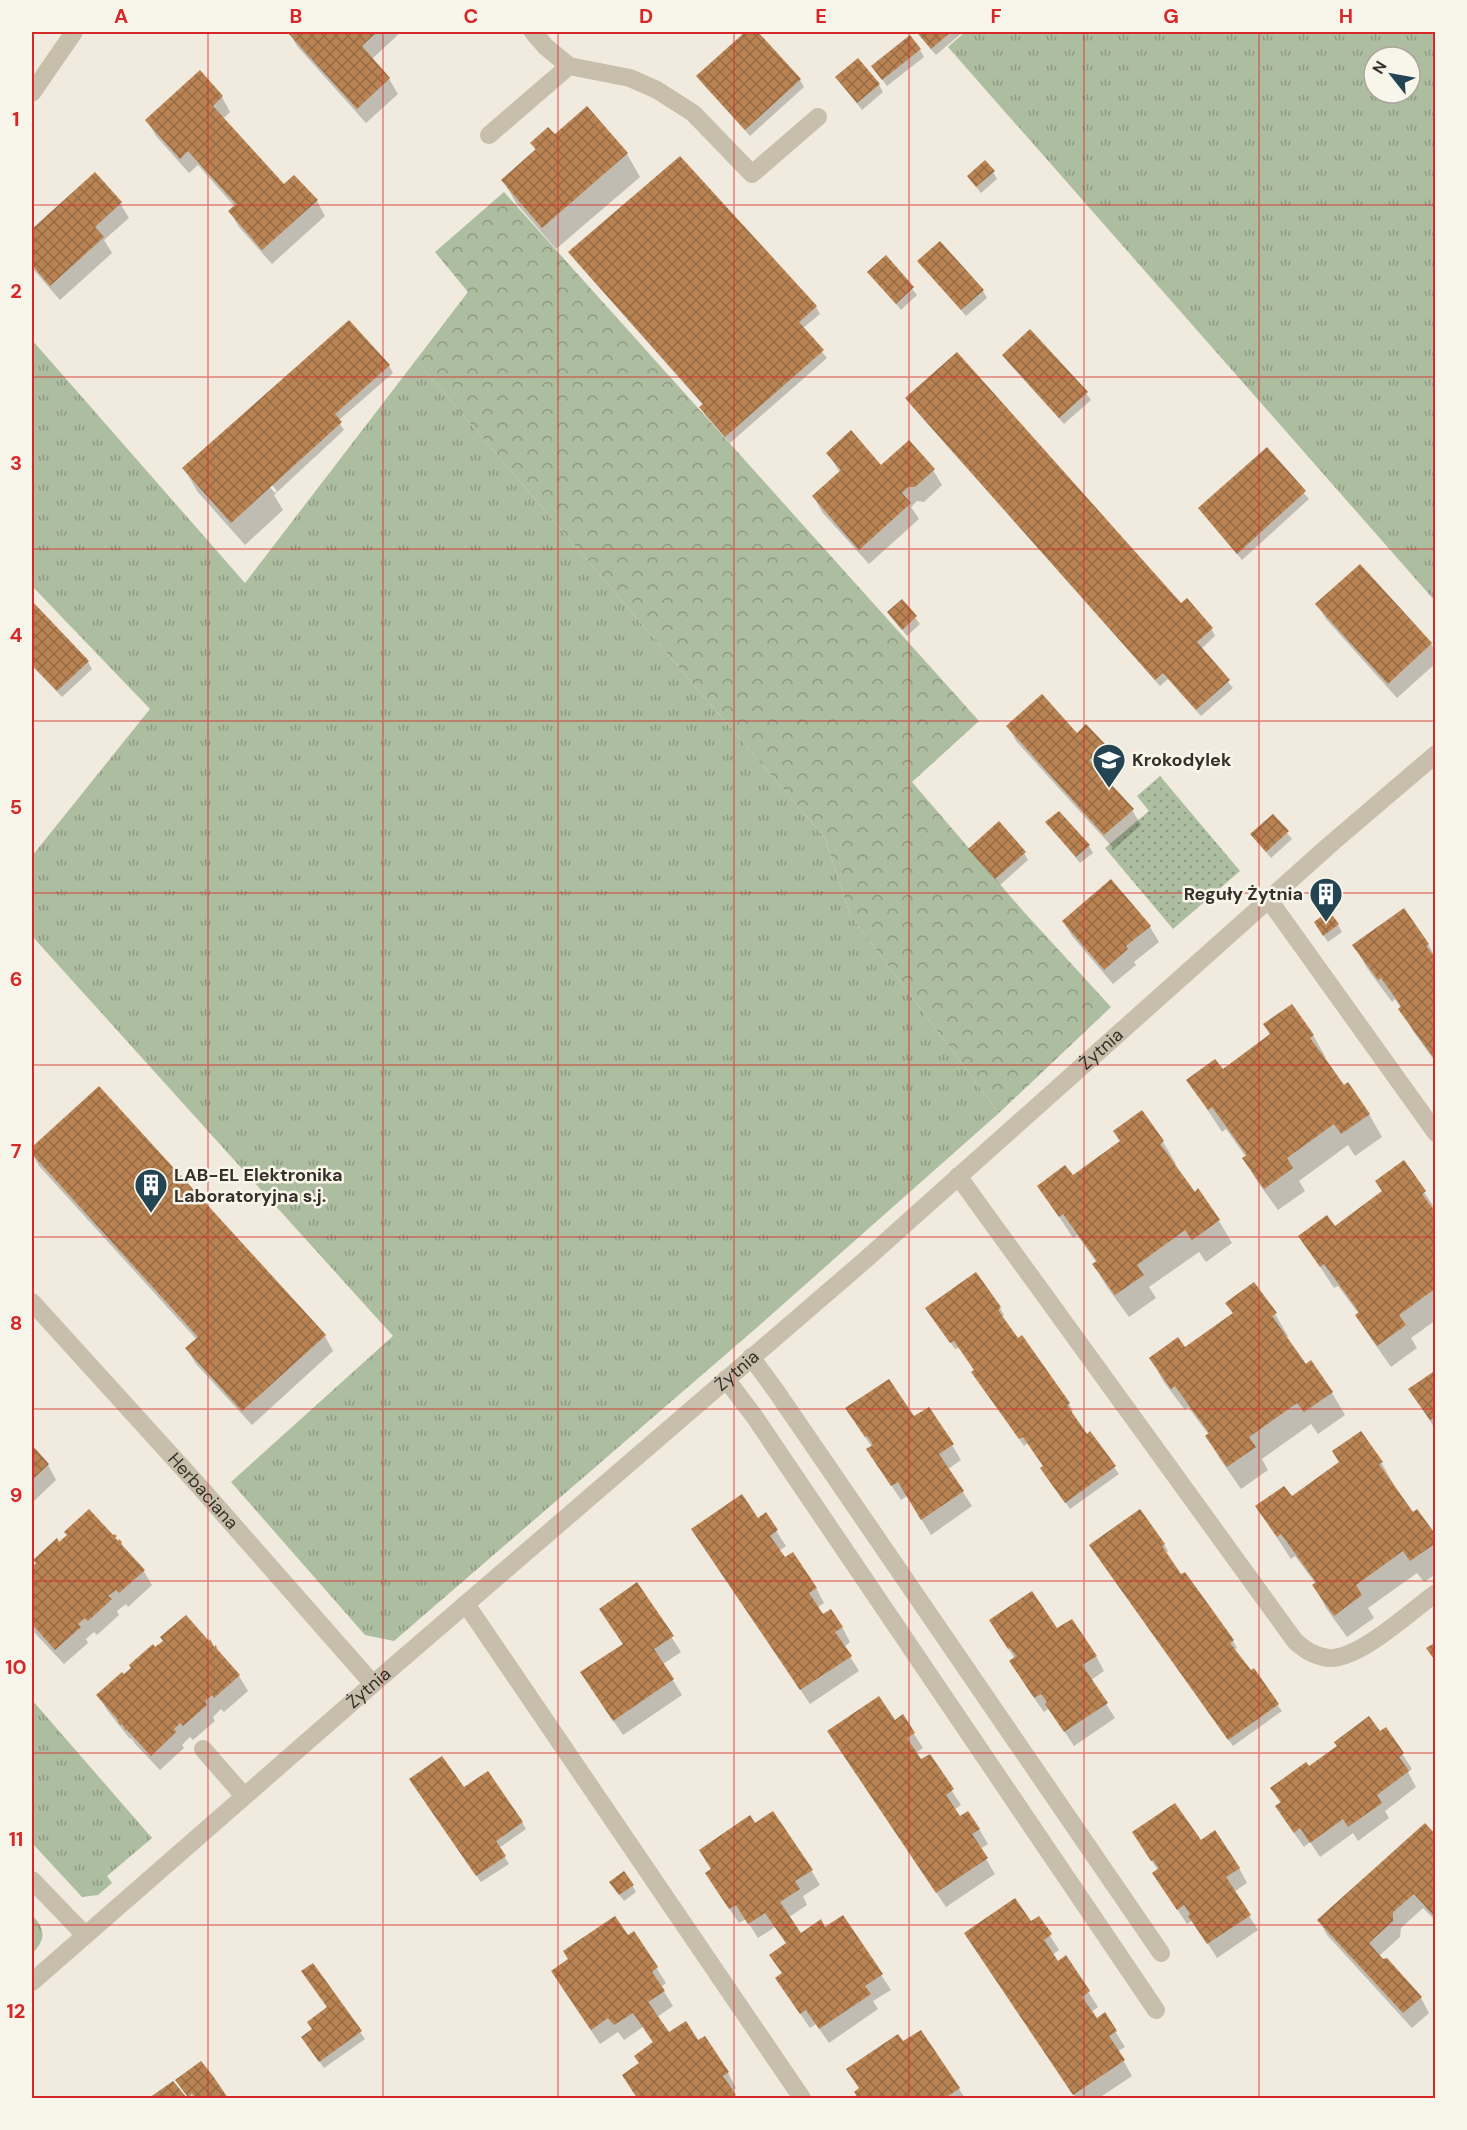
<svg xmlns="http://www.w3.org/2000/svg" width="1467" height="2130" viewBox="0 0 1467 2130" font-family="'DM Sans',sans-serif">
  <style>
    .grass { fill: url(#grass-tufts); fill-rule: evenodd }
    .forest { fill: url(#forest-crowns) }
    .park { fill: url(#park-dots) }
    .shadow { fill: #0003 }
    .building { fill: url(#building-cross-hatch) }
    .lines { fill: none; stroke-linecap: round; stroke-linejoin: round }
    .lane { stroke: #c7beab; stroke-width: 18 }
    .street { stroke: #c7beab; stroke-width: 18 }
    .grid { fill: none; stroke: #d62828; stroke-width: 1.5; stroke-opacity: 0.55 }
    .labels { text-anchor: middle; stroke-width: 5; stroke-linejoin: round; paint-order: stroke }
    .poi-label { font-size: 18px; font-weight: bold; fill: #35302a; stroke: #f8f5ea; text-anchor: start }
    .street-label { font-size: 18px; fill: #35302a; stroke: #f8f5ea }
    .neatline { fill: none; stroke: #d62828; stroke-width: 2 }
    .grid-label { font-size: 20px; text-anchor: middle; font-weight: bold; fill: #d62828 }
  </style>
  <defs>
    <pattern id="grass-tufts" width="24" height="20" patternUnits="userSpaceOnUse" patternTransform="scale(1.5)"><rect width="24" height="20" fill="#adbd9f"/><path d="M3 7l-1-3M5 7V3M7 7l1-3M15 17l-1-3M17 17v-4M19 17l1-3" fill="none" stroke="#8e9a82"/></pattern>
    <pattern id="forest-crowns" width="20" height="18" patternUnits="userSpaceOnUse" patternTransform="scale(1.5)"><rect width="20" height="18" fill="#adbd9f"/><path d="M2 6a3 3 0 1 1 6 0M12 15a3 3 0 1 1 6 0" fill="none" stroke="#8e9a82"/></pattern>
    <pattern id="park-dots" width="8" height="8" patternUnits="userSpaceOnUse" patternTransform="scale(1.5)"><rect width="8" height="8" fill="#adbd9f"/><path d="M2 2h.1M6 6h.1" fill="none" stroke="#8e9a82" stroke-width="1.8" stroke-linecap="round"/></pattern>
    <pattern id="building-cross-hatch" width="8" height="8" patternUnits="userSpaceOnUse" patternTransform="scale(1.5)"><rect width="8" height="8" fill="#b98353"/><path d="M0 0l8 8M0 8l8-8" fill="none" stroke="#976c45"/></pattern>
  </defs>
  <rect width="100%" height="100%" fill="#f0ebde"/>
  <path class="grass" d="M965,32H1435V601L948,47ZM1374,57H1410V93H1374Z
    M32,340L245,583L416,360L825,838L850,915L999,1113L754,1330L394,1641L365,1635L231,1482L393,1336L32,936V856L150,709L32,586Z
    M32,1700L152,1838L107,1876L112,1883L98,1895L82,1897L32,1843Z
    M32,1915C46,1930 46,1939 32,1954Z"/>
  <path class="forest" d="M504,192L979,721L912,782L1023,911L1111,1007L999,1113L850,915L825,838L416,360L468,292L435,252Z"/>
  <path class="park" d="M1160,776L1240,871L1173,929L1105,848L1149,811L1137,796Z"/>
  <path class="shadow" d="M289,32H401L372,59L389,79L398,94L366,123L297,46Z
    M748,32H756L800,80L804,87L750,136L702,83L698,76Z
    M916,32H963L936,55Z
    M920,50L924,57L887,86L873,67Z
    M837,78L879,85L883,92L862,110Z
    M222,97L230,112L223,119L284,186L317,201L325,216L272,264L239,227L230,212L235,207L198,165L189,173L156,136L147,121Z
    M587,108L627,154L640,177L556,249L516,203L503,180L536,151L532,143L555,136Z
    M993,172L997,179L981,193L973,183Z
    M95,174L120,203L129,218L104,240L112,253L60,300L32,268V231Z
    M886,258L917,295L901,310L869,272Z
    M574,259L816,307L820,314L803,328L827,358L730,443L705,415L701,408L704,406Z
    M919,261L983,291L987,298L966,316Z
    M349,322L389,366L393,373L338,421L344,430L274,495L283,510L245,545L197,491L184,468L226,437L275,493L277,491L230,437Z
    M1004,355L1086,393L1091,400L1064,424L1008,362Z
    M907,398L1211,628L1215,636L1201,649L1233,688L1201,716L1168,679L1160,686L911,405Z
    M1266,449L1309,499L1242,560L1204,515Z
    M828,453L880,467L933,470L942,485L924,502L917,501L911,507L919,519L869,564L822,512L814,497L840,473Z
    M1360,566L1431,644L1436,652V663L1397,698L1326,619L1317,604Z
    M902,601L920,624L907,636L889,613Z
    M32,604L88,662L92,669L62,697L32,666Z
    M1008,726L1077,735L1104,746L1113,761L1099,773L1132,810L1141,825L1114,849L1016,741Z
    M1273,816L1292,839L1271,858L1252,835Z
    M1047,823L1089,846L1093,853L1080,863Z
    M1024,853L1028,860L1000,885L974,856Z
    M1063,921L1150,927L1159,942L1134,962L1136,965L1113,984L1072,936Z
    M1338,925L1342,932L1328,942L1320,930Z
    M1428,944L1436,958V1063L1413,1031L1401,1008L1395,999L1392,1002L1367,968L1354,945Z
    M1265,1025L1313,1035L1326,1058L1324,1059L1344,1087L1369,1114L1382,1137L1355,1156L1348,1145L1299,1181L1305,1191L1278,1210L1257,1181L1244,1159L1246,1157L1226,1129L1222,1132L1188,1080L1222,1071L1271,1036Z
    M99,1088L325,1336L333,1351L252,1425L196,1364L187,1349L197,1340L39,1166L32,1153V1149Z
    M1163,1142L1176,1164L1174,1165L1194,1194L1219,1221L1232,1243L1206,1262L1199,1252L1149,1287L1156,1298L1129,1317L1107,1287L1094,1265L1097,1263L1077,1235L1073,1238L1039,1186L1072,1177Z
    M1404,1162L1436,1210V1320L1411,1338L1417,1348L1391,1367L1370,1337L1357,1315L1359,1314L1338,1286L1334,1288L1300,1236L1334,1228L1383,1192Z
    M1254,1284L1275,1314L1288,1336L1286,1338L1306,1366L1332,1393L1345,1415L1318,1434L1311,1424L1262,1459L1268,1470L1241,1489L1220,1459L1207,1437L1209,1435L1188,1407L1185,1410L1163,1381L1151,1358L1185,1349L1233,1314L1227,1303Z
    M1000,1308L1004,1315L1001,1317L1069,1404L1073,1411L1070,1413L1087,1436L1090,1433L1119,1474L1070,1509L1046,1475L1044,1467L1028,1443L1024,1446L977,1379L975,1370L959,1348L955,1349L931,1316Z
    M1436,1372V1430L1410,1390Z
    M914,1418L952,1445L961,1460L948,1469L972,1506L931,1535L907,1496L901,1500L877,1464L872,1447L856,1424Z
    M32,1447L48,1465L56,1480L33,1502Z
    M1381,1462L1394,1485L1392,1486L1413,1514L1436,1538V1574L1424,1582L1417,1573L1368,1608L1374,1618L1347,1637L1326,1608L1314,1585L1316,1584L1295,1556L1291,1559L1257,1507L1291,1498Z
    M765,1514L786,1546L779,1551L816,1588L824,1603L817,1608L823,1616L842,1627L850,1642L844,1647L859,1671L810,1704L693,1530L757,1520Z
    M112,1537H115L143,1570L152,1585L128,1607L126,1604L117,1611L119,1615L97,1635L94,1632L86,1639L88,1643L64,1664L32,1630V1569L59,1544Z
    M1164,1544L1168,1551L1165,1554L1181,1576L1185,1574L1233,1641L1237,1648L1234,1650L1282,1711L1233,1746L1095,1553Z
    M637,1584L681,1652L663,1664L682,1695L623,1735L591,1688L624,1645L609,1624Z
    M990,1621L1057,1630L1096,1656L1104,1671L1091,1680L1115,1718L1074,1746L1049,1708L1044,1712L1032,1695L1015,1659Z
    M214,1648L239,1676L248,1691L224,1712L221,1709L213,1717L215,1721L193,1740L190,1737L182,1745L184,1748L160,1770L136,1745L131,1738L130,1739L107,1710L98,1695L124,1677L155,1649Z
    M894,1722L914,1734L923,1748L916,1753L921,1761L929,1756L961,1805L954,1810L959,1818L979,1829L988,1844L980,1849L995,1874L946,1907L838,1746Z
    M1386,1729L1412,1769L1408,1772L1416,1787L1385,1811L1389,1818L1358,1841L1353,1833L1320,1857L1310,1842L1304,1847L1286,1822L1277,1807L1281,1804L1272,1788Z
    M415,1786L463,1789L522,1822L526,1829L499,1848L509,1864L481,1882Z
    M755,1825L811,1870L820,1885L803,1896L807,1905L789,1917L800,1935L825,1929L843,1917L891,1990L873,2001L878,2009L829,2043L816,2024L810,2028L786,1993L783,1974L787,1944L775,1927L758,1938L746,1919L739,1923L716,1889Z
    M1436,1837V1921L1423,1908L1401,1928L1400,1937L1379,1956L1382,1960L1386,1959L1421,1998L1429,2013L1412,2028L1327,1935L1319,1920Z
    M1201,1842L1239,1868L1247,1883L1234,1892L1258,1930L1217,1958L1193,1920L1187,1924L1163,1888L1158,1870L1142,1847Z
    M632,1885L636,1892L624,1901L615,1889Z
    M1039,1918L1059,1950L1052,1955L1058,1963L1066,1958L1098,2007L1091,2012L1096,2020L1104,2014L1125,2047L1118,2051L1132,2076L1099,2098H1076L975,1949Z
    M634,1933L666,1983L661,1987L673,2006L657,2017L669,2034L698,2042L728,2073L736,2088L732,2091L736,2098H638L632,2091L641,2064L654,2044L643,2027L624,2040L618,2032L600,2044L561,1986Z
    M313,1965L365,2039L324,2068L307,2044L313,2030L328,2008Z
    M921,2032L965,2098H859L856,2093L903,2043Z
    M212,2077L227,2098H190L181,2088Z"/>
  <path class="building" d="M287,32H377L362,46L390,78L357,109Z
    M745,32H758L801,79L745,130L696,76Z
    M917,32H951L931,49Z
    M910,35L921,49L882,80L871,66Z
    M858,58L880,84L857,103L835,77Z
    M200,70L223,96L213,106L284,184L294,175L318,200L262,250L228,211L236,204L188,151L180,159L145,120Z
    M587,106L628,153L542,228L501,180L536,149L530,143L548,127L555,134Z
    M680,156L817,306L799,322L824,350L725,437L699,407L703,404L568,252Z
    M985,160L995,171L976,187L967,176Z
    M95,172L122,202L95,227L104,237L50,286L32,265V229Z
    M940,241L984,290L961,310L917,261Z
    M886,255L914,287L896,304L867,272Z
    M349,320L390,365L335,414L342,422L231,523L182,468Z
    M1030,329L1088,392L1059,418L1002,355Z
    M957,352L1181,603L1187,598L1213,628L1197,642L1230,680L1196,710L1163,673L1155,680L905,398Z
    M851,430L881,465L909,440L935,469L915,487H908L902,493L911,503L859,550L812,496L841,470L826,453Z
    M1267,447L1306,491L1237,554L1198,508Z
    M1360,564L1432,643L1388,684L1315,604Z
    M902,599L917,616L902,630L887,612Z
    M32,601L89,661L57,691L32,665Z
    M1042,694L1077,733L1086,724L1106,745L1089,760L1134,809L1104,835L1006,726Z
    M1059,811L1090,845L1076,857L1045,822Z
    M1273,814L1289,831L1266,852L1250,834Z
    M999,821L1026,852L995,879L968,849Z
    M1111,879L1151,926L1126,946L1128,949L1104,970L1062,921Z
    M1404,908L1429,944L1426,946L1436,959V1061L1398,1009L1401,1006L1381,978L1378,980L1352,945Z
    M1329,911L1339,924L1323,936L1314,922Z
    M1292,1004L1314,1035L1310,1038L1327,1061L1344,1085L1348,1082L1370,1114L1341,1134L1334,1124L1287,1158L1293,1168L1264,1189L1242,1158L1247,1155L1212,1107L1208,1110L1186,1080L1215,1059L1223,1069L1270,1034L1263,1024Z
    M99,1086L326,1335L242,1411L185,1348L198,1337L32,1154V1147Z
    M1142,1110L1164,1141L1160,1144L1195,1192L1198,1188L1220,1220L1192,1240L1185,1230L1137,1265L1144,1275L1115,1295L1092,1264L1097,1261L1063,1214L1059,1217L1037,1186L1065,1165L1073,1175L1120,1141L1113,1131Z
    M1404,1160L1426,1191L1422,1194L1436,1213V1288L1399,1315L1406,1325L1377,1346L1355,1315L1359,1312L1324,1264L1320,1267L1298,1236L1327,1215L1335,1226L1382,1191L1375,1181Z
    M976,1272L1001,1307L998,1310L1018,1338L1022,1335L1070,1403L1067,1405L1087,1434L1090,1431L1116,1466L1065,1503L1040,1468L1043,1466L1023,1437L1019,1439L971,1372L974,1370L954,1341L950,1343L925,1308Z
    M1254,1282L1277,1313L1272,1316L1306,1364L1311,1360L1333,1392L1304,1412L1297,1403L1249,1437L1256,1447L1227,1467L1205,1436L1209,1433L1175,1386L1171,1389L1149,1358L1178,1337L1185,1347L1233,1313L1225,1303Z
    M1436,1370V1417L1430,1420L1408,1389Z
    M889,1379L914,1416L929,1407L954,1444L939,1454L964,1491L921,1520L898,1482L891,1486L866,1449L873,1445L867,1436L865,1437L845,1408Z
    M1361,1431L1383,1462L1379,1464L1413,1512L1417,1509L1436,1535V1543L1410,1561L1403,1551L1356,1585L1362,1595L1334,1616L1312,1585L1316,1582L1281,1534L1277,1537L1255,1506L1284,1486L1292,1496L1339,1462L1332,1451Z
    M32,1445L49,1464L32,1480Z
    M742,1494L758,1518L766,1512L778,1530L770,1536L785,1557L793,1552L817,1588L809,1593L823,1614L831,1609L843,1627L835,1632L852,1656L800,1690L691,1529Z
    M89,1509L113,1535L114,1534L117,1536L115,1538L118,1541L119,1539L122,1542L121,1544L145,1570L119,1593L116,1590L108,1596L112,1599L88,1621L85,1618L78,1624L81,1627L55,1650L32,1624V1567L36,1563L33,1560L57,1538L59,1542L67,1535L64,1532Z
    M1140,1509L1165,1544L1162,1546L1181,1574L1185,1572L1234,1640L1230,1643L1251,1670L1254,1668L1279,1704L1228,1740L1089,1545Z
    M637,1582L674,1636L654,1649L674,1679L613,1721L580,1672L623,1644L599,1609Z
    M1032,1591L1057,1628L1072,1619L1097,1656L1082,1665L1108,1703L1064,1732L1045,1704L1047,1702L1041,1694L1034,1698L1022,1680L1009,1661L1016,1656L1010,1648L1008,1649L989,1620Z
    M186,1615L209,1641L210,1639L214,1647L216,1645L217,1649L240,1675L214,1698L212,1695L205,1701L207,1705L183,1726L180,1723L174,1729L176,1732L151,1756L127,1730L126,1731L122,1724L120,1725L118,1722L119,1721L96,1695L122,1672L124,1674L131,1668L129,1665L153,1644L155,1647L163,1641L160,1637Z
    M1436,1642V1662L1426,1648Z
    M879,1696L895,1720L903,1714L915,1733L907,1738L921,1759L930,1754L954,1789L946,1795L960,1816L968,1811L980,1829L972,1834L988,1858L936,1893L827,1731Z
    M1369,1716L1380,1731L1386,1727L1404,1753L1399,1757L1409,1771L1377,1795L1382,1803L1348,1827L1343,1819L1310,1843L1300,1828L1294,1833L1275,1806L1281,1802L1270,1788L1306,1762L1309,1766L1337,1746L1334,1742Z
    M442,1756L464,1787L488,1771L523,1822L496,1841L506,1856L476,1876L409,1779Z
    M1175,1803L1201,1840L1215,1830L1240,1868L1226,1877L1251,1915L1207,1944L1188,1916L1190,1914L1184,1905L1177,1910L1152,1873L1159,1868L1153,1860L1151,1861L1132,1832Z
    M773,1811L813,1870L795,1881L800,1889L780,1902L801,1933L821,1919L825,1927L843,1915L883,1974L865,1986L871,1994L819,2029L806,2010L800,2014L775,1978L782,1973L769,1955L786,1943L765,1913L748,1924L736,1905L729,1909L705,1873L711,1869L699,1850L750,1815L755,1823Z
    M1425,1823L1436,1835V1912L1433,1915L1414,1894L1393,1912V1921L1369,1943L1383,1959L1387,1958L1422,1997L1403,2013L1317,1920Z
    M624,1871L634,1885L619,1895L609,1882Z
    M1015,1898L1031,1921L1039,1916L1052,1934L1044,1940L1058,1961L1066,1955L1090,1991L1082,1997L1097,2018L1105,2012L1117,2031L1109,2036L1125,2060L1073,2095L964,1933Z
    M615,1916L628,1935L634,1931L658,1967L652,1972L665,1991L648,2002L669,2032L686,2021L698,2040L705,2036L729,2072L723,2076L736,2095L730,2098H637L622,2075L639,2063L634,2056L653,2042L633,2013L614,2025L608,2018L591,2030L551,1971L568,1959L563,1951Z
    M313,1963L362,2031L319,2062L301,2037L312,2029L307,2022L327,2007L301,1971Z
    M921,2030L960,2088L945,2098H858L854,2092L859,2088L846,2069L898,2034L903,2041Z
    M201,2061L213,2076L228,2098H195L192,2093L188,2097L175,2080Z
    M173,2081L187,2098H149L166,2086Z"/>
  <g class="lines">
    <path class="lane" d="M533,32L546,47L569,66L630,78L657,90L693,113L752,174L818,117
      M489,135L569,66
      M1269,900L1436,1133
      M958,1176L1295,1641C1305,1650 1314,1656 1328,1658C1358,1661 1411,1611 1436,1593
      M751,1357L776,1391L1161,1953
      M726,1379L754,1416L1156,2010
      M466,1604L802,2098
      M203,1749L244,1796
      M32,1880L85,1935"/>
    <g class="street">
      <path d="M32,93L74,32"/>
      <path id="s1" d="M32,1302L199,1486L373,1684"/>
      <path id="s2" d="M32,1982L373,1684L864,1261L1333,842L1436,754"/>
    </g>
  </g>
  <path class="grid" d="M208,32V2098M383,32V2098M558,32V2098M734,32V2098M909,32V2098M1084,32V2098M1259,32V2098M32,205H1436M32,377H1436M32,549H1436M32,721H1436M32,893H1436M32,1065H1436M32,1237H1436M32,1409H1436M32,1581H1436M32,1753H1436M32,1925H1436"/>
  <defs>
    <g id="school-pin" transform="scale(1.725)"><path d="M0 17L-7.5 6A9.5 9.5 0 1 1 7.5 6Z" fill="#234553" stroke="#f8f5ea"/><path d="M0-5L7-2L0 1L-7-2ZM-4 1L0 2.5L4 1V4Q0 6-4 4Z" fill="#fff"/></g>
    <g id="building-pin" transform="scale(1.725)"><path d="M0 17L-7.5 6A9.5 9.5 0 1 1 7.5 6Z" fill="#234553" stroke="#f8f5ea"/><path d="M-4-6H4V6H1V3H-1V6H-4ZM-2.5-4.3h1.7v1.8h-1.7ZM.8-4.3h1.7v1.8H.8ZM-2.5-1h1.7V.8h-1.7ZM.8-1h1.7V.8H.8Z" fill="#fff"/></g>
  </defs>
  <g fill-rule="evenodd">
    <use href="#school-pin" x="1109" y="760"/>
    <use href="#building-pin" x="1326" y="894"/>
    <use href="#building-pin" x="151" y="1185"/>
  </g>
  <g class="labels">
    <g class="poi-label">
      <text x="1132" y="766">Krokodylek</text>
      <text x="1303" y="900" text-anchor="end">Reguły Żytnia</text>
      <text x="174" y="1181">LAB-EL Elektronika<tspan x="174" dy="21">Laboratoryjna s.j.</tspan></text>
    </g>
    <g class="street-label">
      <text dy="6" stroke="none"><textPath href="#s2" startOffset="1419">Żytnia</textPath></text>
      <text dy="6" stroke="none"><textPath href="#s2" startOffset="933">Żytnia</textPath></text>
      <text dy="6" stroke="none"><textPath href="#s1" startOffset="255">Herbaciana</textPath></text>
      <text dy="6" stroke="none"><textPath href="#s2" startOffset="447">Żytnia</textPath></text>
    </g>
  </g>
  <rect width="1467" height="2130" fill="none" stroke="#f8f5ea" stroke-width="66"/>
  <g transform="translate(1392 75) rotate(301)"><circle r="28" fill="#f8f5ea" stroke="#aaa69d" stroke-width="1.5"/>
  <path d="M0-4.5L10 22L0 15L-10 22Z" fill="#234553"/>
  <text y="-9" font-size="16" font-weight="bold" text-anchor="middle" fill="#35302a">N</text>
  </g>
  <rect x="33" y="33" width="1401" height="2064" class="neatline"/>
  <g class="grid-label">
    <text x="121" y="23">A</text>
    <text x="296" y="23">B</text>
    <text x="471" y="23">C</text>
    <text x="646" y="23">D</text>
    <text x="821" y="23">E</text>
    <text x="996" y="23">F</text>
    <text x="1171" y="23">G</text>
    <text x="1346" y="23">H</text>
    <text x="16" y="126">1</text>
    <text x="16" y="298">2</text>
    <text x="16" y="470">3</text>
    <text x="16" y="642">4</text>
    <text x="16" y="814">5</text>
    <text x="16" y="986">6</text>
    <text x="16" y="1158">7</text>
    <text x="16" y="1330">8</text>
    <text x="16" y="1502">9</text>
    <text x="16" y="1674">10</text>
    <text x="16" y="1846">11</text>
    <text x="16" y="2018">12</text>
  </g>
</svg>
